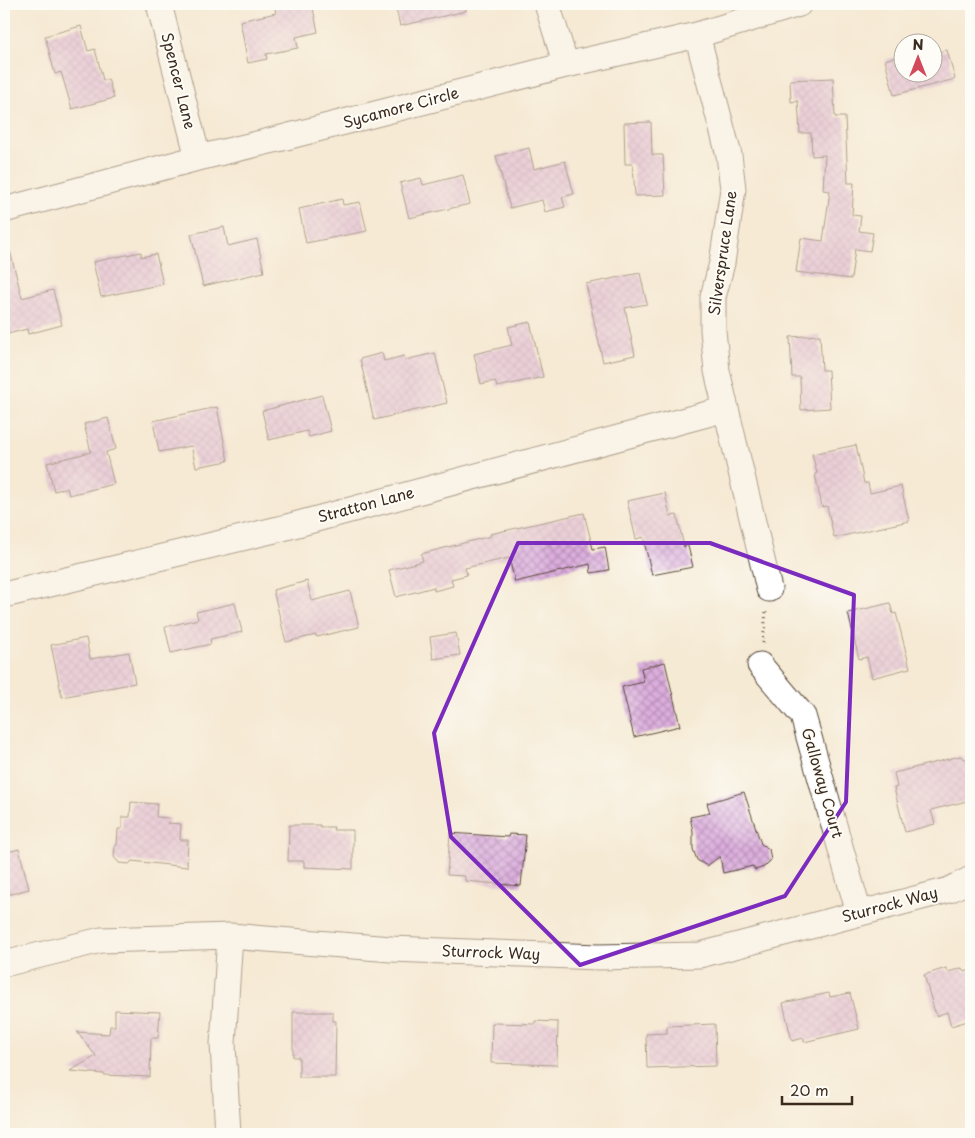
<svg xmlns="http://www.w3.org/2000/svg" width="975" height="1138" viewBox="0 0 975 1138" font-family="'Playpen Sans',sans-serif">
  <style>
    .building { fill: url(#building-cross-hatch) }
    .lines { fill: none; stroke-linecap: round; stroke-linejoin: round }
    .street-casing { stroke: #574739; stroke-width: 27 }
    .path { stroke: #574739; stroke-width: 3; stroke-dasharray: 1 4; stroke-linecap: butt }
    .street { stroke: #fff; stroke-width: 25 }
    .marked { fill: none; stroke: #7b2cbf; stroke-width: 4; stroke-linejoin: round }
    .labels { text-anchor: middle; stroke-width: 4; stroke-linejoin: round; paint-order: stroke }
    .street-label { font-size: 15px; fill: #3b2a1e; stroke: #fdfcf7 }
  </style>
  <defs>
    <pattern id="building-cross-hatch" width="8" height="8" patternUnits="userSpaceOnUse" patternTransform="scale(1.25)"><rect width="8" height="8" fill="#dcaede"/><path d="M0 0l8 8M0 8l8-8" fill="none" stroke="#b48eb3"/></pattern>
  </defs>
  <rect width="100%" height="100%" fill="#fdfcf7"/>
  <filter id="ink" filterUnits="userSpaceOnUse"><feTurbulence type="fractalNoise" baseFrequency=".02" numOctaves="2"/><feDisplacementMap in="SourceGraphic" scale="10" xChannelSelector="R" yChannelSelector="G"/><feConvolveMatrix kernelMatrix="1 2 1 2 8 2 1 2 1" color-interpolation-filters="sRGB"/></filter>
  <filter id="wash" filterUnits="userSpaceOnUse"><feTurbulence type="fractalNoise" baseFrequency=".0096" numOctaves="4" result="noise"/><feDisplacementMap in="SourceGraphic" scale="20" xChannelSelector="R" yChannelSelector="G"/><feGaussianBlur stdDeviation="1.12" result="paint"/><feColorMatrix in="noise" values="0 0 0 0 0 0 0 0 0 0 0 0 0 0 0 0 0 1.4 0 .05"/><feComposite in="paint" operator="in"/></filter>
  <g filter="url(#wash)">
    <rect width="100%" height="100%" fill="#f5ead4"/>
    <g id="blocks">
      <path class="building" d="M274,4H312L318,32L296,37L298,48L266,54L267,59L248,63L240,21L276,13Z
        M395,4H466V11L400,26Z
        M81,26L88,51L95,49L103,80L108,79L114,98L72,109L61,72L55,74L45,36Z
        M947,50L955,79L894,95L885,60L902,55V72H932V53Z
        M833,78L835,117H845L848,183H854L852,215L861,216L859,231L873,233L870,251L855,249L851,279L796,272L801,238L823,241L830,191L823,190L825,155L812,156L811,133H800L798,101L791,102L790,80Z
        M651,122L652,155H663L665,195L635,196L633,164H625L624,123Z
        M529,148L534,169L565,161L574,194L562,197L565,207L545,212L542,200L510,208L496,156Z
        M463,175L470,204L409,218L400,183L421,178L423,185Z
        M342,199L343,205L360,202L367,231L306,243L299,209Z
        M224,227L228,246L257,239L264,272L203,286L191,234Z
        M10,251L22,298L53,290L62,325L28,334L27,329L4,335V252Z
        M141,252V257L156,254L163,284L101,297L93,262Z
        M640,273L647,304L625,308L635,355L603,362L586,284Z
        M530,322L543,377L497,387L495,381L481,384L474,354L512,345L508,327Z
        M820,335L822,370H828L830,408L801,410L800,377H792L790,337Z
        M382,353L384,361L404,356L405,360L435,353L447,403L374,420L360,359Z
        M322,395L331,431L309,437L307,431L269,440L262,411Z
        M217,407L228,461L196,467L191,446L159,452L153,421Z
        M108,418L116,449L106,452L114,484L69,495L67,488L54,491L47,463L91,452L84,424Z
        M856,445L864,483H868L870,493L901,486L909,521L834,538L827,506L822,507L815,474L817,473L812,454Z
        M665,493L670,516L677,515L684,547L688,546L693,567L652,575L643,537L636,539L627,501Z
        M584,513L593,549L605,547L609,570L591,573L590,564L515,582L509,558L465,568L467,575L451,579L453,586L434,591V587L396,597L389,570L423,561L421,554L491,536L490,534Z
        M307,581L312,601L350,591L359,627L317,637L316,635L286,642L273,590Z
        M235,603L242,632L210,639L211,644L171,653L165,627L198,619L196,612Z
        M890,603L893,614L896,613L910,668L872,678L867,657L859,659L848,613Z
        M456,633L460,655L433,659L430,637Z
        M86,638L90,659L129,652L135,683L62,697L51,645Z
        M665,662L680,726L634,737L622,687L644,682L641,668Z
        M960,756L971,762V793L967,801L931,810L935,824L905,832L894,788L897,787L894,773Z
        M744,792L761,844L769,849L771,860L764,867L755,870L753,866L723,873L720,856L707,866L697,860L693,849V831L690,817L710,813L707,803Z
        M131,802L157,804L156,817L169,818L168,823L181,824L180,840H188L187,867L132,861L129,864L119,863L114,857L115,846L117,845L118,829H122V817H130Z
        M289,825H320V827H334L333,830H353V869L304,867V861H288Z
        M450,833L508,837L509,834L526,835L521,886L465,881V876L447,875Z
        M19,849L29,889L4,896V853Z
        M946,968L948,972L962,968L964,972L971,970V1020L951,1026L947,1012L936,1016L924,975Z
        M829,993L830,997L850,993L859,1029L804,1042V1038L792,1041L783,1003Z
        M115,1010L160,1012L158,1038H151L150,1077L104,1075V1074L70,1071L96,1056L77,1032L109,1034L110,1026H115Z
        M293,1012H333V1021H336L335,1077H299V1057H293Z
        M535,1021L558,1022L557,1065L491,1063L492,1023L535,1024Z
        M715,1024L716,1066L647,1068L646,1034L667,1033V1026Z"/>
    </g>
  </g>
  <g filter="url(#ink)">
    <use href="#blocks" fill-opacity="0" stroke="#574739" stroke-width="1"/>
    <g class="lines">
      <g class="street-casing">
        <path id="street" d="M159,4L198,158
          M547,4L566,65
          M697,35L729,155L733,189L722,263L713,297V330L717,371L769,589
          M4,210L198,158L282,138L566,65L697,35L799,4
          M4,595L283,528L726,409
          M760,665L803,716L859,913
          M4,964L101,940L230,936L391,949L598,957L700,955L949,890L971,879
          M228,1134L223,1044L230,936"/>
      </g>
      <path class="path" d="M763,643L766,611"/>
      <use href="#street" class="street"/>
    </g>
  </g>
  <path d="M0 0H975V1138H0ZM518,543H710L854,595L846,802L785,896L580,965L451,837L434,733Z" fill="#f5ead4" fill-opacity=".55" fill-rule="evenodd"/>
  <path class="marked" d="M518,543H710L854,595L846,802L785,896L580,965L451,837L434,733Z"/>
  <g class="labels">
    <g class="street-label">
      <text transform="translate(178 81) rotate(76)" y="5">Spencer Lane</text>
      <text transform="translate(401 108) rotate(-15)" y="5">Sycamore Circle</text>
      <text transform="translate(723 253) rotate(-82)" y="5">Silverspruce Lane</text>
      <text transform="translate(366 505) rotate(-15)" y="5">Stratton Lane</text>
      <text transform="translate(822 783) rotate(74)" y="5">Galloway Court</text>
      <text transform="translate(890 905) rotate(-15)" y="5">Sturrock Way</text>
      <text transform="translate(491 953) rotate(2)" y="5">Sturrock Way</text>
    </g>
  </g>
  <rect width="975" height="1138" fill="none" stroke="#fdfcf7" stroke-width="20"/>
  <g transform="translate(918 58)"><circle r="24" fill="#fdfcf7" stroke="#afa8a0"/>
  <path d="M0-4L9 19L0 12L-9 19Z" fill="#d1495b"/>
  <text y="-8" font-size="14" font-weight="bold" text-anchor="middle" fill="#3b2a1e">N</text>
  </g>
  <path d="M782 1096v8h70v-8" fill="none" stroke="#3b2a1e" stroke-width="2.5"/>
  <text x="790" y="1096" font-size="15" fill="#3b2a1e" stroke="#fdfcf7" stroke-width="4" paint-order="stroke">20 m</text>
</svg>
